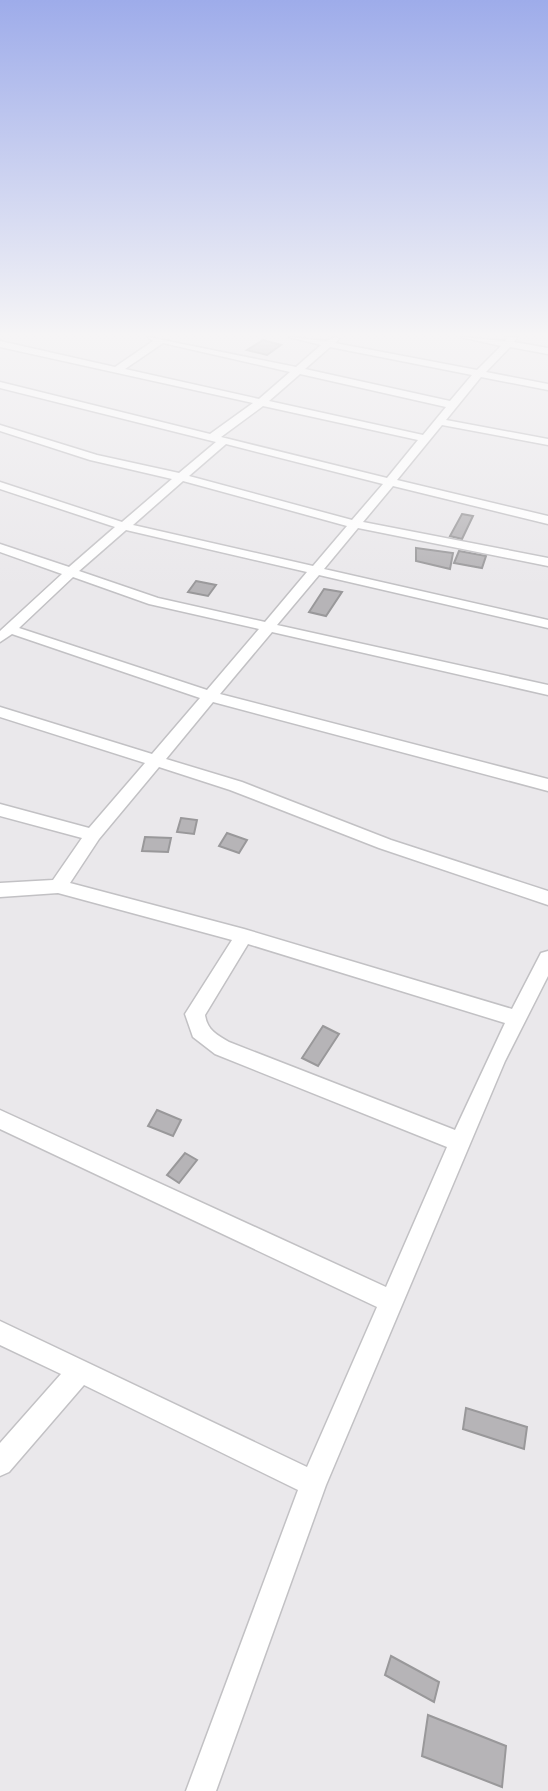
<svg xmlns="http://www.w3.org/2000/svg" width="548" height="1791" viewBox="0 0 548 1791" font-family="Lora,serif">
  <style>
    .building { fill: #b6b4b7; stroke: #99989a; stroke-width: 2 }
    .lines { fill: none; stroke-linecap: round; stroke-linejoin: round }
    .street-casing { stroke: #c2c1c4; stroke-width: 3 }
    .street { fill: #fff; fill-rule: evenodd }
  </style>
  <rect width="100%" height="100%" fill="#eae8eb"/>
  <path class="building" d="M263,340L281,345L267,355L247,350Z
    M462,514L473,516L462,539L450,536Z
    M416,548L453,553L450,569L416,561Z
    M459,551L486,556L482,568L454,563Z
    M196,581L216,585L208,596L188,592Z
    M324,589L342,592L326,616L309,612Z
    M181,818L197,820L194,834L177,832Z
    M227,833L247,840L239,853L219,846Z
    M145,837L171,838L168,852L142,851Z
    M323,1026L339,1034L318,1066L302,1058Z
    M157,1110L181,1120L173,1136L148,1126Z
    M185,1153L197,1160L179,1183L167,1175Z
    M466,1408L527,1427L524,1449L463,1429Z
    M391,1656L439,1682L434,1702L385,1675Z
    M428,1715L506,1746L502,1787L422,1756Z"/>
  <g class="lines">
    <g class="street-casing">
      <path id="street" d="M148,337L296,367L321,345L289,337L326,341L336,337L339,339L335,343L477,370L501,346L461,337L505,341L508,337H517L514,342L548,348V354L510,347L486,372L548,384V390L481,377L446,420L548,439V445L442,425L397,480L548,516V524L393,486L363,522L548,558V566L358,528L324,569L548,620V628L319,575L277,625L548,685V695L272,632L220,694L548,779V791L213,702L166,759L242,782L391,840L548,891V905L379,848L230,790L159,767L99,839L70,883L244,929L512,1009L541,953L548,951V976L505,1061L326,1485L216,1791H186L298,1490L84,1385L9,1472L0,1476V1443L61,1374L0,1345V1321L307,1467L377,1307L0,1129V1110L386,1287L447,1147L215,1054L193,1037L185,1014L232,940L58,893L0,897V883L53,880L82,838L0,816V804L89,828L145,763L0,717V707L152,754L200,698L12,634L0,642V631L62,574L0,552V544L69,567L115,527L0,489V482L122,522L172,479L90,460L0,431V425L97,455L179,473L216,442L0,388V382L210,434L253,403L0,347V341L115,367L153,341ZM163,343L290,372L259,399L125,369ZM330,347L472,375L450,401L305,369ZM300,374L446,407L423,435L269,401ZM263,406L418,440L387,478L221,437ZM226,444L383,484L352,520L189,476ZM183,481L347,526L313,566L133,525ZM126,530L307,572L265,622L158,598L79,571ZM73,577L149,604L259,629L207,690L19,628ZM248,944L505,1023L455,1130L229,1042C217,1035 207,1030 205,1015Z"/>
    </g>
    <use href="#street" class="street"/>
  </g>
  <linearGradient id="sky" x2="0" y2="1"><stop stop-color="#9eacea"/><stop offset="0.57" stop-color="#f6f5f6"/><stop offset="1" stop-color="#f6f5f6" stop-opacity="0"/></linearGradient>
  <rect width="548" height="587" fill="url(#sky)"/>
</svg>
